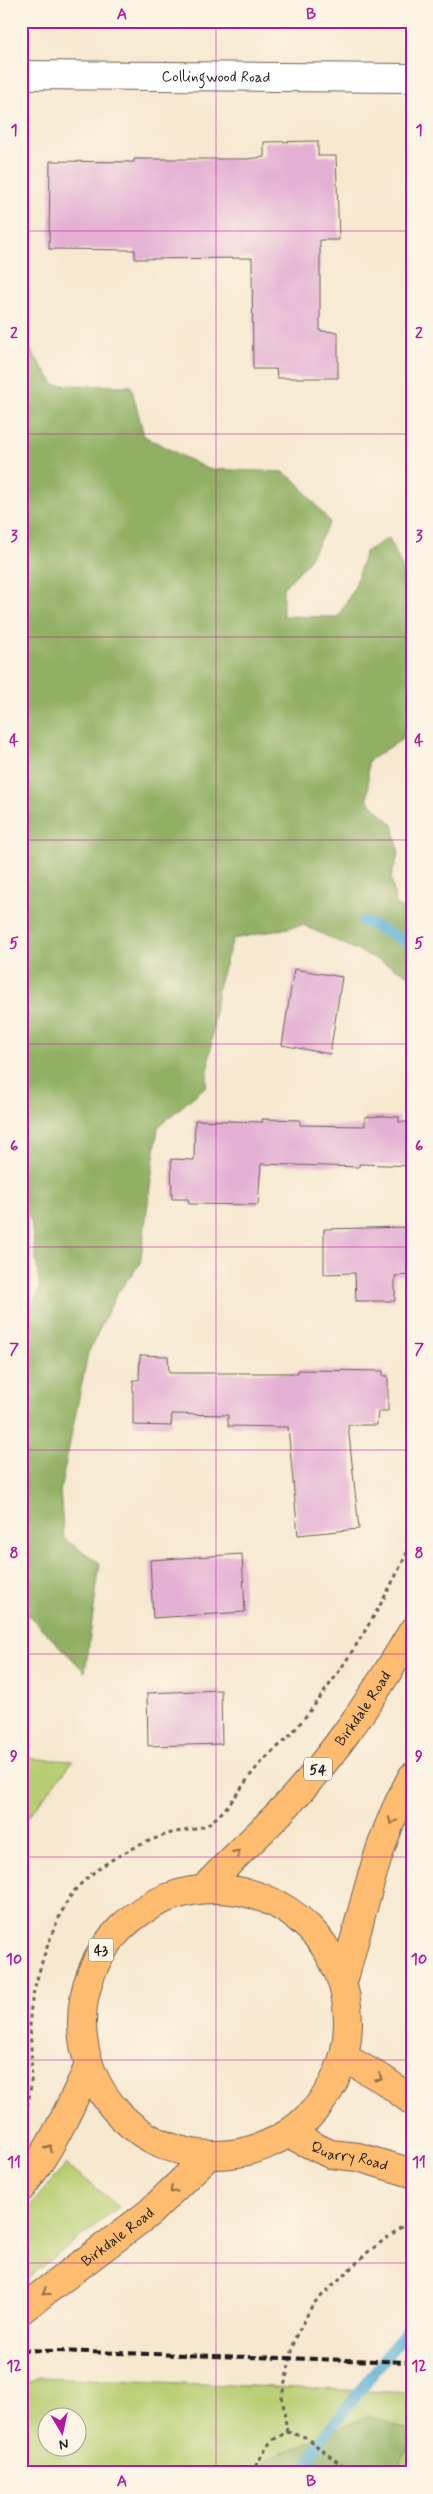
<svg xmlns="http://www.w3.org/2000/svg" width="433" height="2494" viewBox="0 0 433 2494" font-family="Mynerve,sans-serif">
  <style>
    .green { fill: #b7cd71; stroke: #6a7446; fill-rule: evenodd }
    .forest { fill: #91b063; stroke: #566640 }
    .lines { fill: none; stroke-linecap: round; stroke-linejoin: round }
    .stream { stroke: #57aed4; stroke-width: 11 }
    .building { fill: #e4b1d4 }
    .tertiary-casing { stroke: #69635b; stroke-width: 30 }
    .primary-casing { stroke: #69635b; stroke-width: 30 }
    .path { stroke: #69635b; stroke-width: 3; stroke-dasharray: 4 4; stroke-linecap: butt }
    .tertiary { stroke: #fff; stroke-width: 28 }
    .primary { stroke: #febc70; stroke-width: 28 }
    .rail { stroke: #1c1c1c; stroke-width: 4; stroke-dasharray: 8 4; stroke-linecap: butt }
    .oneway { stroke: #8d6c46 }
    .grid { fill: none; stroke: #b5179e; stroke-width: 1; stroke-opacity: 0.55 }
    .labels { text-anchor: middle; stroke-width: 4.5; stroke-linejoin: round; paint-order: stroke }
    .shield { fill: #fcf5e5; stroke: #5f5d58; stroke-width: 1 }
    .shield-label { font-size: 14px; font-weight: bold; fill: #1c1c1c }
    .street-label { font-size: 15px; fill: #1c1c1c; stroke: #fcf5e5 }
    .neatline { fill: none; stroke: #b5179e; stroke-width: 2 }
    .grid-label { font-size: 16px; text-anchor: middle; font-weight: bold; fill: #b5179e }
  </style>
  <rect width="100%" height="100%" fill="#fcf5e5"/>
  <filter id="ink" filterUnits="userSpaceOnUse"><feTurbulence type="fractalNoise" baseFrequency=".02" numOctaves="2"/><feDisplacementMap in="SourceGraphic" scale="10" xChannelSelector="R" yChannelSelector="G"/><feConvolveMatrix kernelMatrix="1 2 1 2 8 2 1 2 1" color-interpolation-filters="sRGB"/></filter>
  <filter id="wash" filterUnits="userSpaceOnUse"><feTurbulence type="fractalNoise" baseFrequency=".0096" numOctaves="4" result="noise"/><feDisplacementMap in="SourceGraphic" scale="20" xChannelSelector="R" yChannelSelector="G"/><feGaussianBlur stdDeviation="1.12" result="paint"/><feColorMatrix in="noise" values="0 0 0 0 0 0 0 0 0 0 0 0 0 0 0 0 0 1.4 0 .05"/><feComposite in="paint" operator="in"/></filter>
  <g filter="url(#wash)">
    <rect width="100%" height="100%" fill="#f7e8d0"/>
    <path class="green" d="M21,1758L73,1761L21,1826Z
      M66,2164L119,2207L21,2283V2217Z
      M40,2377L412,2393V2473H21V2388ZM48,2416H78V2446H48Z"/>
    <path class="forest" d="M21,337L55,385L131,386L144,436L207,469L283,472L297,482L330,522L307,563L283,588V616L338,617L355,586L365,552L389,538L411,588L412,733L368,761V800L393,825L399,853L391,877L396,905L412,913V976L303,925L233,939L218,987L206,1086L158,1127L140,1264L117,1293L88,1353L60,1491L64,1539L100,1563L85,1672L29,1616L21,1614V1363L24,1361L22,1326L40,1289L31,1221L21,1206Z
      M368,2416L412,2431V2440L393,2473H254L269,2459Z"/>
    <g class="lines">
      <path class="stream" d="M363,921L412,944
        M303,2473L319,2443L412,2324"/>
    </g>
    <g id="blocks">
      <path class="building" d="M318,141V156H336L339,240H320V331L338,332V378H277L276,369H253L252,258L135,259V250L49,249L50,161L134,162V159H247L264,157V142Z
        M294,969L342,977L330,1054L282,1045Z
        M382,1116L399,1117V1122H412V1166L359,1164V1167L261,1164L258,1205L189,1204L188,1199H172L171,1159L194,1160L195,1120L263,1122L262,1119L300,1120V1125L365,1126V1117Z
        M410,1227L411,1275L395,1276V1301H356L355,1273L324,1274V1229Z
        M140,1355L168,1356L169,1373H298V1370L383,1371V1376H388V1411H378L377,1425H348L359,1529L298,1535L288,1427L228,1426V1415L172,1414L171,1426L133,1425V1380H139Z
        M242,1554L245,1612L153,1618L150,1560Z
        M221,1690L222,1744L148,1746L147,1693Z"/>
    </g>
  </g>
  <g filter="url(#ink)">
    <use href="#blocks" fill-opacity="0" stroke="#69635b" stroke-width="1"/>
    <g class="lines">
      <g class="tertiary-casing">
        <g id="tertiary">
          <path id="s1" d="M21,75L412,78"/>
        </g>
      </g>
      <g class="primary-casing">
        <g id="primary">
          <circle cx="215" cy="2022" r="133"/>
          <path id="s2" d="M204,1889C230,1860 258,1836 284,1808C334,1756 375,1694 412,1632"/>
          <path d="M343,1982C363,1913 376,1840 412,1777"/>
          <path d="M345,2058L384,2080L412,2101"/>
          <path id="s3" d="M289,2134L330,2154L358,2157L412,2173"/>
          <path d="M21,2188C50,2151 69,2110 88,2068"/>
          <path id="s4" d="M21,2310L149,2213L208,2156"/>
        </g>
      </g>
      <path class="path" d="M21,2121C37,2092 30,2049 30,2017C31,1987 56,1913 75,1890C98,1864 135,1845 168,1834C180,1830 197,1831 208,1824C228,1811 242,1785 257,1767C268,1755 281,1745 292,1733C340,1676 381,1610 412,1542
        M287,2432L282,2396L295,2338L313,2304L368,2252L412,2219
        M251,2473L271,2441L287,2432L305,2437L352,2473"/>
      <use href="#tertiary" class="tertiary"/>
      <use href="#primary" class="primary"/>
      <path class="rail" d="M21,2350L412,2362"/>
    </g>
    <defs><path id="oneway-chevron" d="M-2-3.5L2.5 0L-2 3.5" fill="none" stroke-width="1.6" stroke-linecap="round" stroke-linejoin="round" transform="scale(1.25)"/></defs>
    <g class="oneway">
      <use href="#oneway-chevron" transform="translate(392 1821) rotate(111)"/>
      <use href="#oneway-chevron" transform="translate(237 1853) rotate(-45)"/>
      <use href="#oneway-chevron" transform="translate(379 2078) rotate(31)"/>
      <use href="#oneway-chevron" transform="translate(49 2148) rotate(-61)"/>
      <use href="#oneway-chevron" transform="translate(173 2190) rotate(136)"/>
      <use href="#oneway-chevron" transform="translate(46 2292) rotate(144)"/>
    </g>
  </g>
  <path class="grid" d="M216,21V2473M21,231H412M21,434H412M21,637H412M21,840H412M21,1044H412M21,1247H412M21,1450H412M21,1654H412M21,1857H412M21,2060H412M21,2263H412"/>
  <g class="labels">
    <g class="shield">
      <rect x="304" y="1757.5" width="28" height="23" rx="4"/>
      <rect x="88.5" y="1938.5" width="25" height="23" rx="4"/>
    </g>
    <g class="shield-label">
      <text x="318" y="1774">54</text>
      <text x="101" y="1955">43</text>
    </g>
    <g class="street-label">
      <text dy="5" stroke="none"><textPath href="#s1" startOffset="195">Collingwood Road</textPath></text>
      <text dy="5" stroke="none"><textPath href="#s2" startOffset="241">Birkdale Road</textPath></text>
      <text dy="5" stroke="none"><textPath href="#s3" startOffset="65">Quarry Road</textPath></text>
      <text dy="5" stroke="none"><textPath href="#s4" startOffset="121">Birkdale Road</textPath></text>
    </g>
  </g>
  <rect width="433" height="2494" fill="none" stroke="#fcf5e5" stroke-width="55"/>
  <g transform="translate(62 2432) rotate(171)"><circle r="24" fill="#fcf5e5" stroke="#a29e95"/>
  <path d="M0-4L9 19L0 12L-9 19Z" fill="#b5179e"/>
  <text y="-8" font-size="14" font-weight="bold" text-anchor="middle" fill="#1c1c1c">N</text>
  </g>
  <rect x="28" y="28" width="378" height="2438" class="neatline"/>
  <g class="grid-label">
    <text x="122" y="19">A</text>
    <text x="311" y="19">B</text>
    <text x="14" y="135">1</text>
    <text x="419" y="135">1</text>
    <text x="14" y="338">2</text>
    <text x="419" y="338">2</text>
    <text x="14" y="541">3</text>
    <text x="419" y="541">3</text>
    <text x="14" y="745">4</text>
    <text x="419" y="745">4</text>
    <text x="14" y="948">5</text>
    <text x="419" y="948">5</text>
    <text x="14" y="1151">6</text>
    <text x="419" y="1151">6</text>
    <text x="14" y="1354">7</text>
    <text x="419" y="1354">7</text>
    <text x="14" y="1558">8</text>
    <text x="419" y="1558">8</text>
    <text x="14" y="1761">9</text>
    <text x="419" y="1761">9</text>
    <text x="14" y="1964">10</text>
    <text x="419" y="1964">10</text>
    <text x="14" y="2167">11</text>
    <text x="419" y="2167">11</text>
    <text x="14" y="2371">12</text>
    <text x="419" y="2371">12</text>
    <text x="122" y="2486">A</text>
    <text x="311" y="2486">B</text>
  </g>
</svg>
